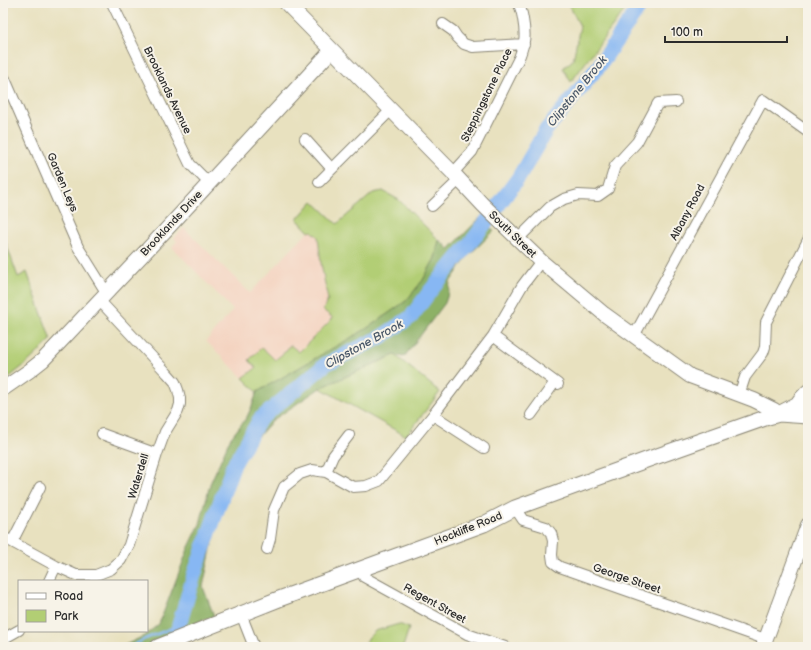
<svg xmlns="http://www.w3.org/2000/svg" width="811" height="650" viewBox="0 0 811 650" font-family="'Balsamiq Sans',sans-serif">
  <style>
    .built { fill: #f4d3c0 }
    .green { fill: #b2ce74; stroke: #6e7c50 }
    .forest { fill: #8db166; stroke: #5c6e48 }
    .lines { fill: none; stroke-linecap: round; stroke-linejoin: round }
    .stream { stroke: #87b7f3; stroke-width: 2.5 }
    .river { stroke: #87b7f3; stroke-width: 15 }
    .street-casing { stroke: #8a8675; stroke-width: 12 }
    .secondary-casing { stroke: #8a8675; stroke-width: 16 }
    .primary-casing { stroke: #8a8675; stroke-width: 17 }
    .street { stroke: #fff; stroke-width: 10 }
    .secondary { stroke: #fff; stroke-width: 14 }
    .primary { stroke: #fff; stroke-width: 15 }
    .labels { text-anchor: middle; stroke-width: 4; stroke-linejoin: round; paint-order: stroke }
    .street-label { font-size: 11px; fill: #2b2b2b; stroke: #f7f3e8 }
    .water-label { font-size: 12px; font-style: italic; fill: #475567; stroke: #f7f3e8 }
  </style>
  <rect width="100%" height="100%" fill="#f7f3e8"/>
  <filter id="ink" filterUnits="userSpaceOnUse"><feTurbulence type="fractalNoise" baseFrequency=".025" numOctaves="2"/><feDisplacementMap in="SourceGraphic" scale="8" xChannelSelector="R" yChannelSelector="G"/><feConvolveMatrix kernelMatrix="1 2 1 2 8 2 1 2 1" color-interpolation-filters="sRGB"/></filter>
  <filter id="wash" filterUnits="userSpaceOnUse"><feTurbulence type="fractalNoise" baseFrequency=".012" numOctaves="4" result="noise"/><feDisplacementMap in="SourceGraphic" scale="16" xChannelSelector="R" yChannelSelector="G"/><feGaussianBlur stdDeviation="0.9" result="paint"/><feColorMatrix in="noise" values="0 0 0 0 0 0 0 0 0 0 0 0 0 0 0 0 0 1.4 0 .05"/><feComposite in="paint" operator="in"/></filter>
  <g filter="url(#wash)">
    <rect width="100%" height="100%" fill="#e8e1bf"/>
    <path class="built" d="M383,191L399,200L439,240L257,392L206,341L233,310L172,247L177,241L174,238L184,228L250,293L308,232L297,219L313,201L337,224L373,193Z"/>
    <path class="green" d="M568,3H630L571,82L563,68L573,60L580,26Z
      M383,191L399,200L439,240L435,258L423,280L406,301L366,329L257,392L243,378L256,368L249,360L261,348L267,352L275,360L285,352L290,345L299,352L333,318L323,310L328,300L321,263L318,237L312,231L309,232L297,219L313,201L337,224L373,193Z
      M3,235L18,277L27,272L51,340L27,363L3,382Z
      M395,355L440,392L406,436L320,388Z
      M399,624L409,628L403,647H363L369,637L375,631Z"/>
    <path class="forest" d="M480,218L494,231L468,256L450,282L449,291L445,303L404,357L394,355L320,388L273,420L247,449L231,485L211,549L203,587L214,616L191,625L143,647H121L144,636L159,624L188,549L200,524L210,484L230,439L247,417L252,406L257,392L366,329L406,301L423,280L435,258L439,240L449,249Z"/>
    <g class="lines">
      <path class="stream" d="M130,647L145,639L179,625"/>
      <path class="river" d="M174,647L179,625L194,575L233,466L260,419L326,364L381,337L411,317L431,290L475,237L519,177L546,130L599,66L642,3"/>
    </g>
  </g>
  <g filter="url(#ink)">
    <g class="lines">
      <g class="street-casing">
        <path id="street" d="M112,3L190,164L209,183
          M443,24L453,31L457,37L464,44L473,47L524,44
          M3,79H5L78,247L106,292
          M305,139L332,169
          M453,173L472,152L519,58C525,42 526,36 523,19C522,13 521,8 518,3
          M319,182L391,110
          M432,206L459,180
          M518,239L550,207L564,199L578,195L598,196L608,189L615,166L637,142L658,103L676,102
          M493,336L558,384
          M634,336L763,100L808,132
          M739,395L745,377L763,353L765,347L766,322L808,240
          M433,415L484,448
          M531,415L555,382
          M102,434L157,454
          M326,472L333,456L349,435
          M515,508L523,520L546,527L551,533L553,541L552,555L553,562L560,567L765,639
          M3,537L56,566L76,575H96L111,569L121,560L129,545L157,454L165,432L178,411L180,404V398L178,390L175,382L167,373L99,300
          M12,542L40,487
          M267,549L270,539L274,510L284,487L300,474L312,470L326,472L353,487L366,486L379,481L433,415L493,336L522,286L541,261
          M360,569L364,577L467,634L505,647
          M49,581L56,566
          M241,614L254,647
          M3,639L19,630"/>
      </g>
      <g class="secondary-casing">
        <path id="secondary" d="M286,3L453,173L483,205L518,239L541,261L604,314L690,376L754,400L774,410L779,414
          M3,389L29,371L43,360L164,232L332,50
          M763,647L808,525"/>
      </g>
      <g class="primary-casing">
        <path id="primary" d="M799,413C794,403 802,399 808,392
          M779,414L808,416
          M158,647L279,599L484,524L515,508L649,459L768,417L779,414L798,404"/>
      </g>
      <use href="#street" class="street"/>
      <use href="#secondary" class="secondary"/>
      <use href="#primary" class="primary"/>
    </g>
  </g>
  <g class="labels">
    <g class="street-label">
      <text transform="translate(168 90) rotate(64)" y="4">Brooklands Avenue</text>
      <text transform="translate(486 95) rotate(-64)" y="4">Steppingstone Place</text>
      <text transform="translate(63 182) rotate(67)" y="4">Garden Leys</text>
      <text transform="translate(687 212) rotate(-62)" y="4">Albany Road</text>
      <text transform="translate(171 223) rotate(-47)" y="4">Brooklands Drive</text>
      <text transform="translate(513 234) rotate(44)" y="4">South Street</text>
      <text transform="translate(138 476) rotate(-73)" y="4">Waterdell</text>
      <text transform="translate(468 528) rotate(-22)" y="4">Hockliffe Road</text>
      <text transform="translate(627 578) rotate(19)" y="4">George Street</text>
      <text transform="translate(435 603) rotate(29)" y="4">Regent Street</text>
    </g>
    <g class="water-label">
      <text transform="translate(577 91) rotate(-51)" y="4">Clipstone Brook</text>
      <text transform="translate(364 344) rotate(-29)" y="4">Clipstone Brook</text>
    </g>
  </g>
  <rect width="811" height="650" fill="none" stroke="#f7f3e8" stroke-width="16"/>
  <rect x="18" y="580" width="130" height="52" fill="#f7f3e8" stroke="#a5a39c"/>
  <rect x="26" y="593" width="20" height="6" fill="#ffffff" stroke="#a5a39c"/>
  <text x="54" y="600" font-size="12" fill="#2b2b2b">Road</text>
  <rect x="26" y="610" width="20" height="12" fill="#b2ce74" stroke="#a5a39c"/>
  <text x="54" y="620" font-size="12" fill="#2b2b2b">Park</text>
  <path d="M665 36v6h122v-6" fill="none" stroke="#2b2b2b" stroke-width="2"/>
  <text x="671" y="36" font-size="12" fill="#2b2b2b" stroke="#f7f3e8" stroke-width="3" paint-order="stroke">100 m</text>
</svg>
